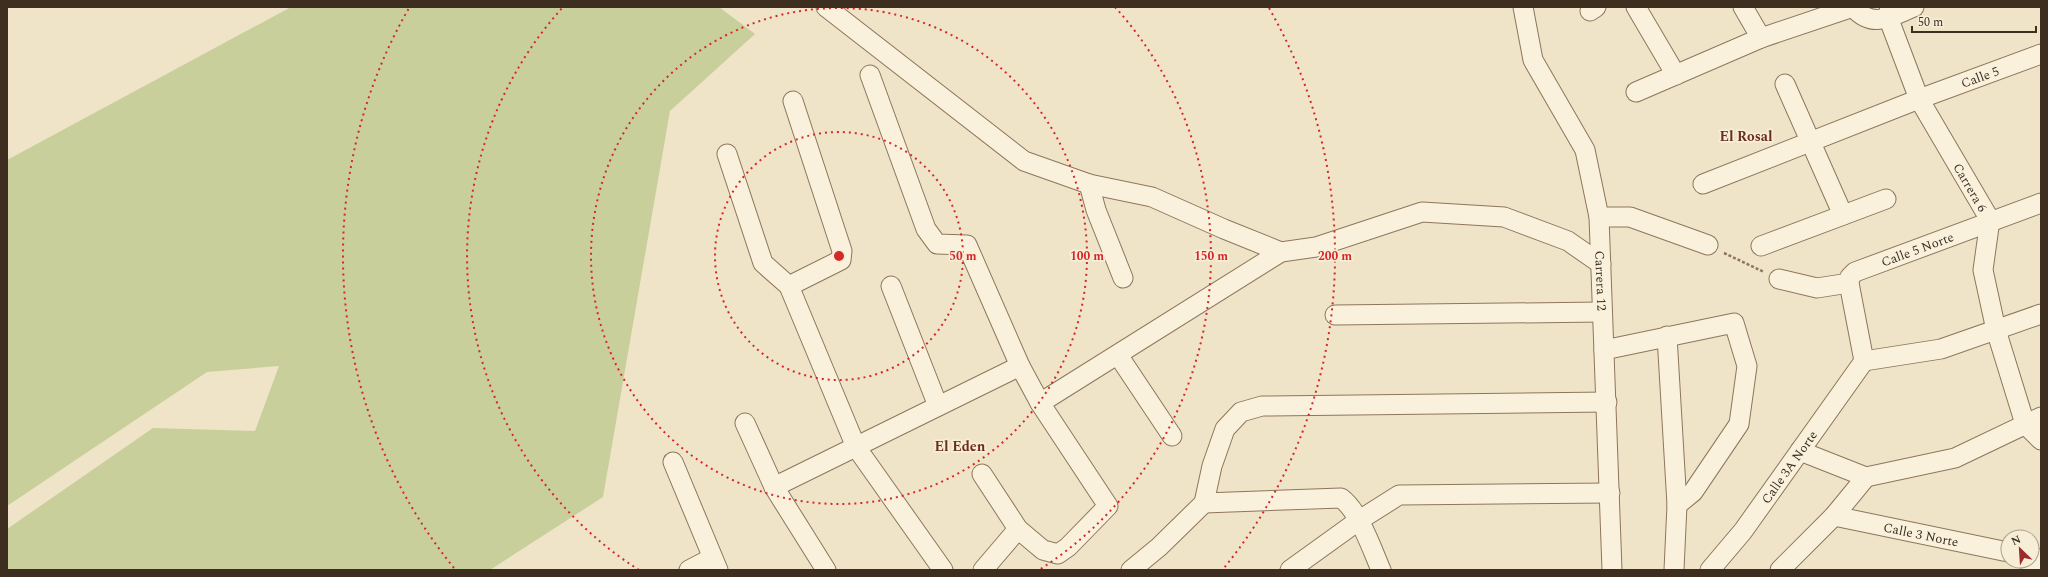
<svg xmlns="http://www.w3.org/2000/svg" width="2048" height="577" viewBox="0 0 2048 577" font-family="Spectral,serif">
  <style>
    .green { fill: #c9cf9b }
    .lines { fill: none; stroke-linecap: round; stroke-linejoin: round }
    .minor-casing { stroke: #8d765c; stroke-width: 21 }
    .path { stroke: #8d765c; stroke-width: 2.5; stroke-dasharray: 3 2; stroke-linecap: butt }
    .minor { stroke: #faf1dc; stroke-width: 19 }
    .ring { fill: none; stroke: #d62828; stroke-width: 2; stroke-dasharray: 2 4 }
    .labels { text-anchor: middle; stroke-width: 3.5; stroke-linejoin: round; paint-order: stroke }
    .street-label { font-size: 13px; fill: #3d2e20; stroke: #f7eed8 }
    .neighbourhood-label { font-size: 14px; font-weight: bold; fill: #6b2e1e; stroke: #f7eed8 }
    .centre { fill: #d62828; stroke: #f7eed8; stroke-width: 2 }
    .ring-label { font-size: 12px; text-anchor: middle; font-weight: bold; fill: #d62828; stroke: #f7eed8; stroke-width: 3.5; stroke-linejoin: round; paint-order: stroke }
  </style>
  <rect width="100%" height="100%" fill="#f0e4c8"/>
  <path class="green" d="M291,7H719L755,34L670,111L603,497L490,570H7V529L153,428L255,431L279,366L207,372L7,506V160Z"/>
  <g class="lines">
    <g class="minor-casing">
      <g id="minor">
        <path d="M826,7L1024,161L1089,184L1152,197L1224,229L1281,252L1316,247L1422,212L1504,217L1568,241L1601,264"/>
        <path id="s1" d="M1523,7L1533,60L1585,150L1599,217L1612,570"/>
        <path d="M1636,7L1676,75"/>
        <path d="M1743,7L1761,38"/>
        <path d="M1853,7C1873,30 1891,16 1914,7"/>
        <path id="s2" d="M1890,7L1888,17L1919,99L1990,220L1983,270L1996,330L2025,424L2041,440"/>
        <path d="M1590,11L1596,7"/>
        <path d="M870,75L926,229L937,244L967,245L1020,366L1040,403L1108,506L1068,547L1058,554L1043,550L1018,529L982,474"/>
        <path d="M1785,84L1843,215"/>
        <path d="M1636,92L1761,38L1853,7"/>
        <path d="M727,154L763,263L789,286L856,447L943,570"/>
        <path d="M1089,184L1096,210L1123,278"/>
        <path id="s3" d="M1703,184L1919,99L2041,54"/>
        <path d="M1599,217H1630L1708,245"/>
        <path d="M1761,246L1886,199"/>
        <path d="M1779,279L1817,288L1849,283"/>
        <path d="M789,286L841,260L842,251L793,101"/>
        <path d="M891,286L938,406"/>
        <path d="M1335,315L1602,312"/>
        <path d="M1667,336L1677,505L1674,570"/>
        <path d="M1604,350L1734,323L1747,366L1739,424L1693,492L1677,505"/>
        <path d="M1118,355L1172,436"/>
        <path id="s4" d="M1864,361L1849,283L1850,277L1855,272L2041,203"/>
        <path d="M1864,361L1941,349L2041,314"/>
        <path d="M1040,403L1281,252"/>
        <path d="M745,423L774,487L826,570"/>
        <path d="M1800,451L1866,477L1955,458L2041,417"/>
        <path d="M673,462L718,570"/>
        <path d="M774,487L1020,366"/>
        <path d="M1204,503L1341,498C1359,511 1372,549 1381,570"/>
        <path id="s5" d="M1834,516L2008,552"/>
        <path d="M689,570L712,558"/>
        <path d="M983,570L1018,529"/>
        <path d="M1131,570L1159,547L1204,503L1212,466L1225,429L1241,412L1262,406L1607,402"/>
        <path d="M1290,570L1358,521L1399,495L1610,493"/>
        <path id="s6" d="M1710,570L1743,531L1864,361"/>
        <path d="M1780,570L1834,516L1866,477"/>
        <path d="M2031,570L2036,558"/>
      </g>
    </g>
    <path class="path" d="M1724,253L1764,272"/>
    <use href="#minor" class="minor"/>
  </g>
  <g class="ring">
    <circle cx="839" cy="256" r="124"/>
    <circle cx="839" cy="256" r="248"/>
    <path d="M639 570A372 372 0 0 1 563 7M1115 7A372 372 0 0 1 1039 570"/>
    <path d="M454 568A496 496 0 0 1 409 8M1269 8A496 496 0 0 1 1224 568"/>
  </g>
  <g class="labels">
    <g class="street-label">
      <text dy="5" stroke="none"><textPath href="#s3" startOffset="297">Calle 5</textPath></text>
      <text dy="5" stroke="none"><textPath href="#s2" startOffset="200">Carrera 6</textPath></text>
      <text dy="5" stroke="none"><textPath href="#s4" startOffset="159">Calle 5 Norte</textPath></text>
      <text dy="5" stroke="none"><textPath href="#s1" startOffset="290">Carrera 12</textPath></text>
      <text dy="5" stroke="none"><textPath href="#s6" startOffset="130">Calle 3A Norte</textPath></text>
      <text dy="5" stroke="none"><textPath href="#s5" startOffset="89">Calle 3 Norte</textPath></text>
    </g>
    <g class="neighbourhood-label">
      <text x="1746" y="141">El Rosal</text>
      <text x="960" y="451">El Eden</text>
    </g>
  </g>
  <circle cx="839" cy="256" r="6" class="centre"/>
  <g class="ring-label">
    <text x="963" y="260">50 m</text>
    <text x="1087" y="260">100 m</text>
    <text x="1211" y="260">150 m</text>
    <text x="1335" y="260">200 m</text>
  </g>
  <rect width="2048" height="577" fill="none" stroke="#3d2e20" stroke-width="16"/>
  <g transform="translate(2020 549) rotate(335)"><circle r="19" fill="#f7eed8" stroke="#ada18e"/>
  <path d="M0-3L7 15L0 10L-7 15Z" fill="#9e2a2b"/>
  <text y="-6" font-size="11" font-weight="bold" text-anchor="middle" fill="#3d2e20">N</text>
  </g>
  <path d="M1912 26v6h124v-6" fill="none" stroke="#3d2e20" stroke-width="2"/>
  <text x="1918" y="26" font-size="12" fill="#3d2e20" stroke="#f7eed8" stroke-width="3" paint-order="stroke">50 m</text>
</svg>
